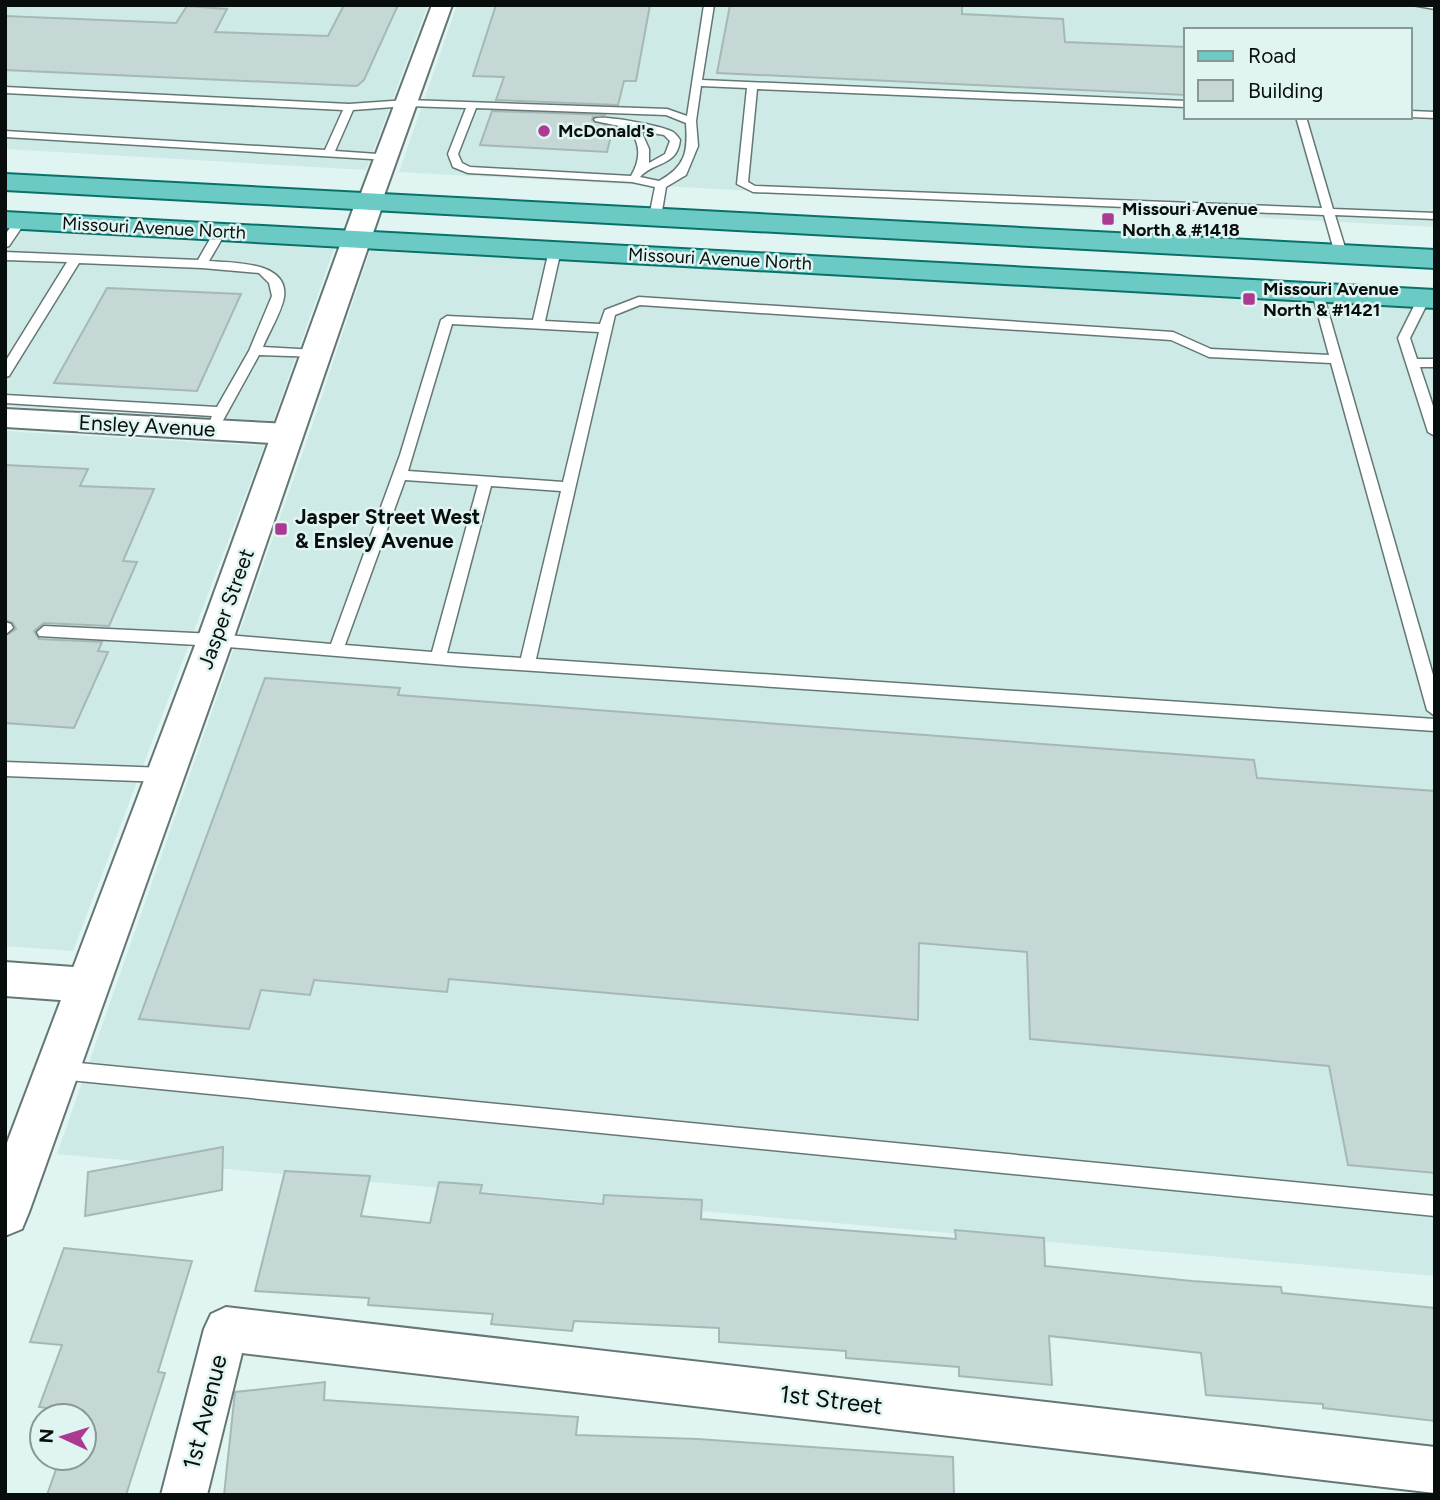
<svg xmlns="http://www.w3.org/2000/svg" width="1440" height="1500" viewBox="0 0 1440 1500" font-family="Figtree,sans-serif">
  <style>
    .built { fill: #cdeae6; fill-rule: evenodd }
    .building { fill: #c5d8d6; stroke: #a6b8b6; stroke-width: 2 }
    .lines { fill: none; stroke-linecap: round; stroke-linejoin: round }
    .lane-casing { stroke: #657775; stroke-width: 3 }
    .street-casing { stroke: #657775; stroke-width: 4 }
    .secondary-casing { stroke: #657775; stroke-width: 4 }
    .primary-casing { stroke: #09716a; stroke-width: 4 }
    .lane { fill: #fff; fill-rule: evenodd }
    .street { fill: #fff; fill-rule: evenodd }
    .secondary { fill: #fff; fill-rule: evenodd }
    .primary { fill: #6ccac4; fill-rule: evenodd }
    .poi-dot { fill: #ac3992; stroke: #e0f4f1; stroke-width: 2.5 }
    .labels { text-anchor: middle; stroke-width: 5; stroke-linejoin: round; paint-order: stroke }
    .far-poi-label { font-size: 18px; font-weight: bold; fill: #070e0d; stroke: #e0f4f1; text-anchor: start }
    .far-street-label { font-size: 18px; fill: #070e0d; stroke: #e0f4f1 }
    .street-label { font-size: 21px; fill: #070e0d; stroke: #e0f4f1 }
    .poi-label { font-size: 21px; font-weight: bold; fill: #070e0d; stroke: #e0f4f1; text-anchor: start }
    .near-street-label { font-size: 24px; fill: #070e0d; stroke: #e0f4f1 }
  </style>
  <rect width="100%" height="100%" fill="#e0f4f1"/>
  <path class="built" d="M5,5H428L366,170L5,149Z
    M457,5H1435V227L399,172ZM1186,30H1410V117H1186Z
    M5,229L334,249L273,421L5,406Z
    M370,251L981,283L1311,303L1316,307L1327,303L1435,309V1276L57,1154L313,423Z
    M5,431L264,446L73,951L5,946Z"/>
  <path class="building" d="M344,5H398L364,80L357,86L5,70V16L176,23L187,6L227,9L215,32L328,36Z
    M496,5H650L636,81H624L618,105L496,100L504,77L473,76Z
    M730,5H962V14L1063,19L1065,42L1186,47V95L717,73Z
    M492,111L606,115L593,116L592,120L613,127L607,152L480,145Z
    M107,288L241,294L197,391L54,383Z
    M5,465L88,469L80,486L154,489L123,561L137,562L109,626L44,623L34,631L39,639L102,642L98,651L108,652L74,728L5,723V636L16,629L13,623L5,620Z
    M265,678L400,688L398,695L1254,760L1257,778L1435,791V1173L1348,1165L1329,1066L1030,1039L1027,952L919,943L918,1020L449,979L447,992L314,980L310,995L261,990L249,1029L139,1019Z
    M223,1147L222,1190L85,1216L88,1172Z
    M285,1171L370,1176L361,1216L430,1223L439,1182L482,1185L480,1193L603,1204L604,1195L702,1200L701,1219L956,1239L955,1230L1044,1238L1045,1266L1192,1281L1281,1287L1282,1293L1435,1308V1421L1323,1408V1404L1206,1395L1201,1353L1049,1336L1052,1385L959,1376V1367L846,1358V1351L719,1342V1328L574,1321L572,1331L491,1324L493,1314L368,1305L369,1298L255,1291Z
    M64,1248L192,1261L158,1372L165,1373L126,1495H47L60,1458H84V1416H74L75,1412L39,1407L62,1345L30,1342Z
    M325,1382L324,1400L578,1417L576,1435L698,1439L953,1457L954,1495H224L235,1392Z"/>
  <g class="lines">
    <g class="lane-casing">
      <path id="lane" d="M704,5H714L702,80L1186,101V107L757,89L748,182L755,186L1322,208L1296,117H1306L1333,209L1435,213V219L1335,215L1347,254L1341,258L1335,254L1324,215L753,192L737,184L747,88L701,86L696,121L698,146L686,175L666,187L661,217L655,220L649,217L655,187L632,182L468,173L453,167L448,154L466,108L407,106L353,110L335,151L392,155L393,157L388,160L5,137V131L325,150L343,110L5,93V87L349,104L407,100L667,109L687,116ZM476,108L666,115L686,123C688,152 686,166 659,181L640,177C654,161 677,167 680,140C679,138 675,133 673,132C663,126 601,114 594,119L595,121L629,128C641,145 641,159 631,176L470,167L462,163L458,154ZM641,131L664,135L670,141L665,154L649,163V149Z
        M1412,5H1435V9Z
        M1410,111L1435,112V118L1410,117Z
        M20,218L26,221L9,246L5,247V235L16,219Z
        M220,229L226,232L209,261C232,263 289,261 284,297C282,311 268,334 263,347L316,350L322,354L320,357L259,355L221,424L216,425L210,421L212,416L5,403V395L217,407L249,351L272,296L269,283L259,273L202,268L79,263L9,376L5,377V362L67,262L5,260V252L198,260L214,232Z
        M555,246L561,250L545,321L600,324L605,310L639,297L1173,332L1211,349L1329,355L1312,293L1314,290H1322L1435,682V716L1427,710L1331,363L1209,357L1171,340L640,305L615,315L536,659L1435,719V731L459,666L215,646L39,636L37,632L44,626L215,634L331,644L400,455L441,320L447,316L533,320L549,250ZM452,324L599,332L563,482L408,471ZM405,480L478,485L432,652L345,645ZM491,486L561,491L521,658L447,653Z
        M1424,294L1430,298L1410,338L1417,359H1435V367H1420L1435,412V436L1428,432L1398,338L1418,298Z
        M5,622L11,624L13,628L6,634Z
        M5,762L165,768L171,770L173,775L171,780L165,782L5,776Z
        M59,1061L1435,1196V1216L59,1079L52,1076L50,1070L52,1064Z"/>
    </g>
    <g class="street-casing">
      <path id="street" d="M432,5H452L382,201L378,206H362L358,201Z
        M5,409L289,424L299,427L303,434L299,441L289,444L5,427Z
        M5,962L87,968L100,973L106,985L100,997L87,1002L5,996Z
        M226,1307L1435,1447V1493L242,1353L207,1495H161L204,1329L211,1314Z"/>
    </g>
    <g class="secondary-casing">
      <path id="secondary" d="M370,193L380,195L384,201L233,640L29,1212L22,1229L5,1236V1148L197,640L356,201L360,195Z"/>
    </g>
    <g class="primary-casing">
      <path id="primary" d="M5,174L1435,250V268L5,190Z
        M5,212L1435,290V308L5,228Z"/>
    </g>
    <use href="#lane" class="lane"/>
    <use href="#street" class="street"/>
    <use href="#secondary" class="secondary"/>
    <use href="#primary" class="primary"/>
  </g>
  <g class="poi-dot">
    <circle cx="544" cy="131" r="7"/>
    <rect x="1101" y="212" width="14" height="14" rx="3.5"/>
    <rect x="1242" y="292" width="14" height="14" rx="3.5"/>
    <rect x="274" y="522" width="14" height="14" rx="3.5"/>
  </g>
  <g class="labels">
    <g class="far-poi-label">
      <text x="558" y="137">McDonald's</text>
      <text x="1122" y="215">Missouri Avenue<tspan x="1122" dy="21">North &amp; #1418</tspan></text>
      <text x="1263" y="295">Missouri Avenue<tspan x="1263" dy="21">North &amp; #1421</tspan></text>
    </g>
    <g class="far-street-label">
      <text transform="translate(154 228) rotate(3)" y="6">Missouri Avenue North</text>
      <text transform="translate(720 259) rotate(3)" y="6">Missouri Avenue North</text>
    </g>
    <g class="street-label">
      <text transform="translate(147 426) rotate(3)" y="7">Ensley Avenue</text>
      <text transform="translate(226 609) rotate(-70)" y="7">Jasper Street</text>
    </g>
    <g class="poi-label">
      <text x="295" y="524">Jasper Street West<tspan x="295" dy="24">&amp; Ensley Avenue</tspan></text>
    </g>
    <g class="near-street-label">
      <text transform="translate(831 1400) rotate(7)" y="8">1st Street</text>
      <text transform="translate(205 1412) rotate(-76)" y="8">1st Avenue</text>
    </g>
  </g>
  <rect width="1440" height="1500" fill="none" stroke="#070e0d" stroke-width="14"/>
  <rect x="1184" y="28" width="228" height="91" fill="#e0f4f1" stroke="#899896" stroke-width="2"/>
  <rect x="1198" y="51" width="35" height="10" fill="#6ccac4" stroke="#899896" stroke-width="2"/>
  <text x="1248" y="63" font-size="21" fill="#070e0d">Road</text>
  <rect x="1198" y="80" width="35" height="21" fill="#c5d8d6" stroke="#899896" stroke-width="2"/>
  <text x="1248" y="98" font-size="21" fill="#070e0d">Building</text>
  <g transform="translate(63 1437) rotate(274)"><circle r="33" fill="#e0f4f1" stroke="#899896" stroke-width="2"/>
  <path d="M0-5L12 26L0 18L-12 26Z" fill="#ac3992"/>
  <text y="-10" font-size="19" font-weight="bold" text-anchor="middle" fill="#070e0d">N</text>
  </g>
</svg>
